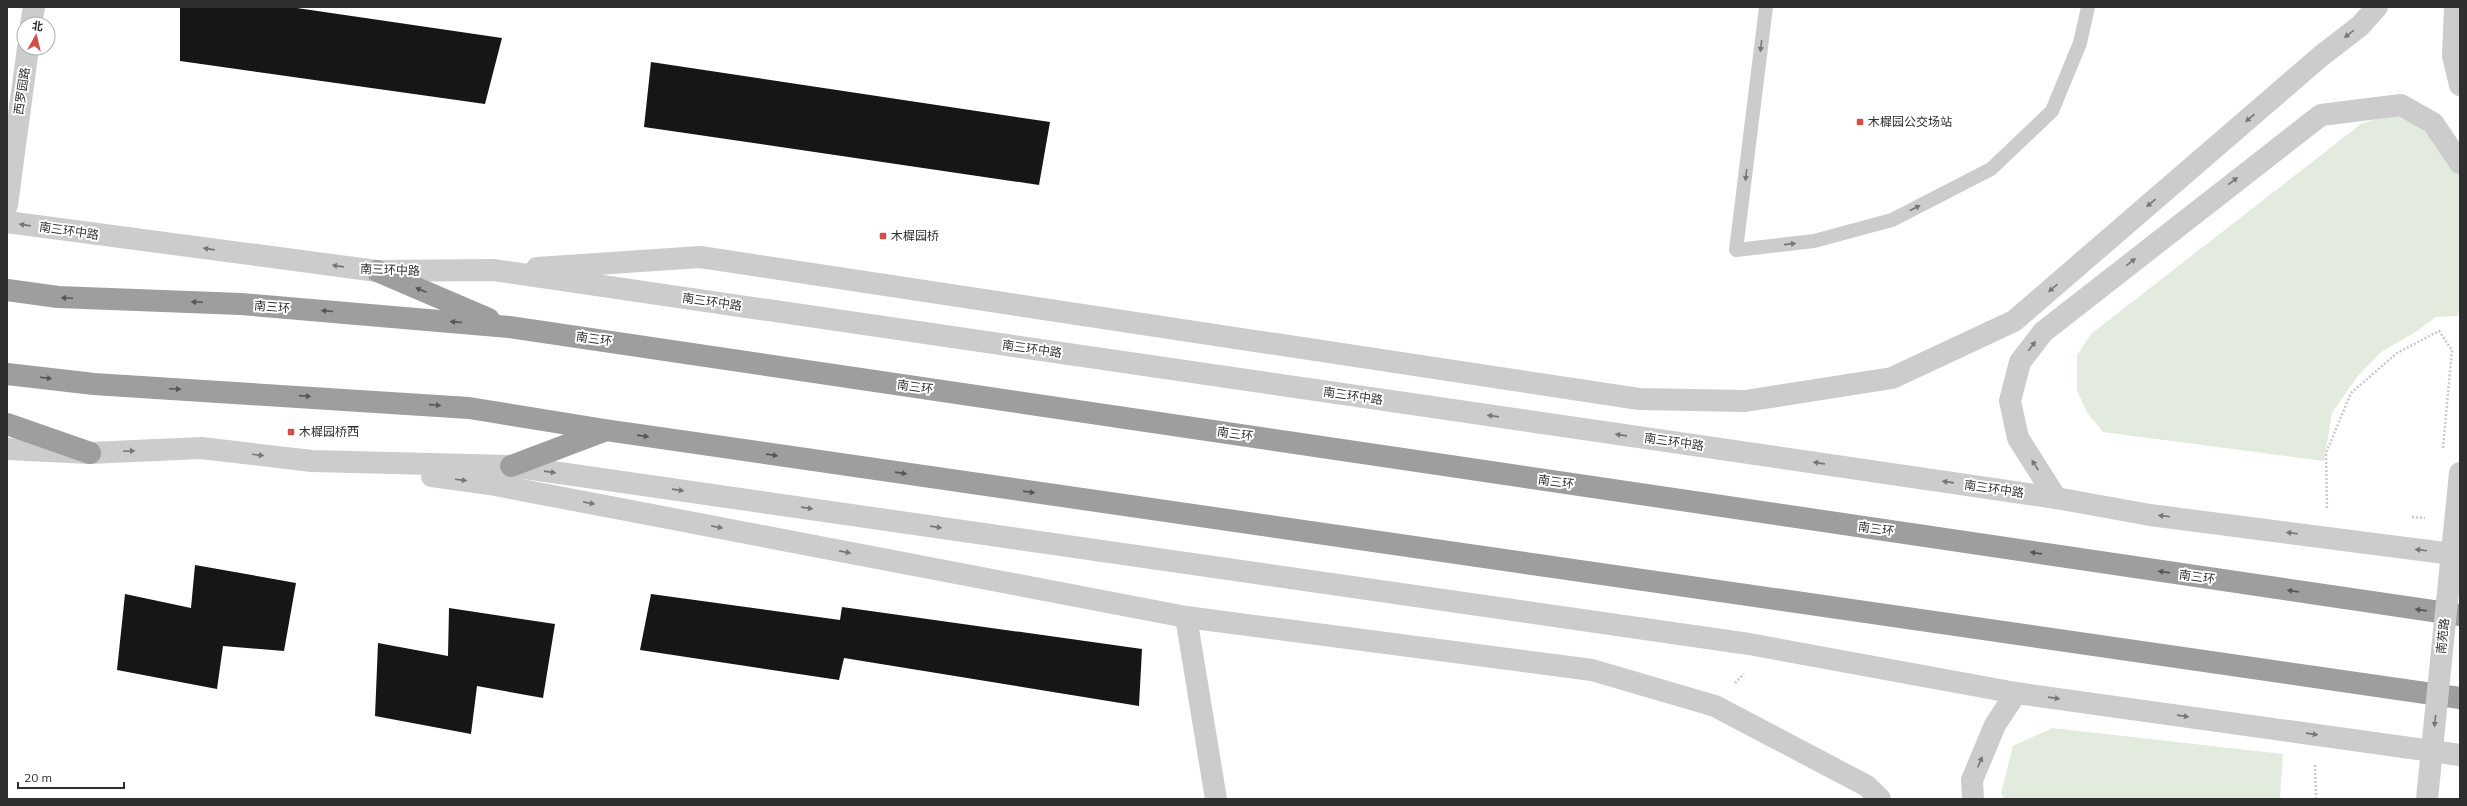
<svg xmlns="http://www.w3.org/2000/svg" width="2467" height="806" viewBox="0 0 2467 806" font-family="Mulish,'Noto Sans SC',sans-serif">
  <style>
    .green { fill: #e3eade }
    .building { fill: #161616 }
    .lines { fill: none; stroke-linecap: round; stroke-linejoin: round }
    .path { stroke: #c9c9c9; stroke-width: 2.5; stroke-dasharray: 2 2; stroke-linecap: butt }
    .service { stroke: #ccc; stroke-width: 14 }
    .minor { stroke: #ccc; stroke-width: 22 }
    .tertiary { stroke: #ccc; stroke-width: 22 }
    .trunk { stroke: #9e9e9e; stroke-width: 22 }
    .path-bridge { stroke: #c9c9c9; stroke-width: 2.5; stroke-dasharray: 2 2; stroke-linecap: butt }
    .tertiary-bridge { stroke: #ccc; stroke-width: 22 }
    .oneway { fill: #767676 }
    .oneway2 { fill: #565656 }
    .poi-dot { fill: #d14f45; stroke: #fff; stroke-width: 1.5 }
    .labels { text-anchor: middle; stroke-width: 4; stroke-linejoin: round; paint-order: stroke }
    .street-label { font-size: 12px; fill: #2f2f2f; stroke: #fff }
    .poi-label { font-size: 12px; fill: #2f2f2f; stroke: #fff; text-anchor: start }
  </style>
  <rect width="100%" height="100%" fill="#fff"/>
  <path class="green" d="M2385,116H2412L2460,149V296L2458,316L2436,317L2414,333L2381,352L2357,377L2332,413L2324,461L2103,432L2088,414L2077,391V355L2091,334L2361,124Z
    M2052,728L2283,754L2280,799H2004L2001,793L2013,746Z"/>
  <path class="building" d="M180,7H290L502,38L485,104L180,61Z
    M651,62L1050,122L1039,185L644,127Z
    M195,565L296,583L284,651L223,646L217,689L117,670L125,594L191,608Z
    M651,594L840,620L842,607L1142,649L1139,706L844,658L839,680L640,650Z
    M449,608L555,624L543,698L477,686L471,734L375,716L378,643L448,656Z"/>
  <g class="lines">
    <path class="path" d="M2327,508L2326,453L2351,393L2397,353L2439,331L2452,350
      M2412,517L2425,518
      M1735,683L1744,674
      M2315,765L2316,799"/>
    <path class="service" d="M1766,7L1736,250L1814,241L1892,220L1991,169L2052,111L2080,43L2088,7"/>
    <path class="minor" d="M31,24L34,7
      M7,205L28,48
      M1186,617L1216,799"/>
    <path class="tertiary" d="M2455,7L2453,56L2460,85
      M7,222L377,271L493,270L2056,498L2150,515L2460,555
      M537,268L700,257L1639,399L1745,401L1892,378L2014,321L2321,56L2360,26L2377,7
      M7,449L90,453L201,448L312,461L511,466L1749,644L2016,693L2460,755
      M432,476L490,484L1186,617L1592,670L1715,706L1867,786L1880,799
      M2056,498L2018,438L2010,401L2020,362L2043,332L2321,115L2401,105L2433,123L2460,163
      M1973,799L1972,780L1995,725L2016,693"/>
    <path class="trunk" d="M377,271L489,319
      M7,290L58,297L241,304L509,327L2460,615
      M7,374L94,384L469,408L605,430L2460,698
      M7,424L90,453
      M511,466L604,431"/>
    <path class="path-bridge" d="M2443,448L2452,350"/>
    <path class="tertiary-bridge" d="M2427,799L2460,473"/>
  </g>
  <defs><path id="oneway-solid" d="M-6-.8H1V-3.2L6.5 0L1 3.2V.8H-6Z"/></defs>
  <g class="oneway">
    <use href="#oneway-solid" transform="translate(2349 34) rotate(142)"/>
    <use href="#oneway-solid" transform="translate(1761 46) rotate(97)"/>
    <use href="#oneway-solid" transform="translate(2250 118) rotate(139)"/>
    <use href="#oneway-solid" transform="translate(1746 175) rotate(97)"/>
    <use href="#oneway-solid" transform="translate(2233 181) rotate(-38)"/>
    <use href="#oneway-solid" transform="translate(2151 203) rotate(139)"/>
    <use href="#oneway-solid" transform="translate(1915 208) rotate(-27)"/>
    <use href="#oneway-solid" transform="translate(25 225) rotate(-172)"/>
    <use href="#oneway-solid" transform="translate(1790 244) rotate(-6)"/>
    <use href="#oneway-solid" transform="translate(209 249) rotate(-172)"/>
    <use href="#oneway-solid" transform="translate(2131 262) rotate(-38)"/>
    <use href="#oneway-solid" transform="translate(338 266) rotate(-172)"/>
    <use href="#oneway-solid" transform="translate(2053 288) rotate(139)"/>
    <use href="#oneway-solid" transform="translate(2032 346) rotate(-53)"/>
    <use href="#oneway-solid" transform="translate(1493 416) rotate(-172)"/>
    <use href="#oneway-solid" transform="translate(1621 435) rotate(-172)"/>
    <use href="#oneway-solid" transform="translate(129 451) rotate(-2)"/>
    <use href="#oneway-solid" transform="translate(258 455) rotate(7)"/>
    <use href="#oneway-solid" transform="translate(1819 463) rotate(-172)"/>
    <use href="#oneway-solid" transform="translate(2035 465) rotate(-123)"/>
    <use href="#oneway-solid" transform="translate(550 472) rotate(8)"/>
    <use href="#oneway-solid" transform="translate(461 480) rotate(7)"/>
    <use href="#oneway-solid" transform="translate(1948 482) rotate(-172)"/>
    <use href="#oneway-solid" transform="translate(678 490) rotate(8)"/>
    <use href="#oneway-solid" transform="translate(589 503) rotate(11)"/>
    <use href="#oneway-solid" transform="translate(807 508) rotate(8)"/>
    <use href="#oneway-solid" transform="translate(2164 516) rotate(-173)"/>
    <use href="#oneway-solid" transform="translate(717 527) rotate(11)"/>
    <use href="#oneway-solid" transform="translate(936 527) rotate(8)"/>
    <use href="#oneway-solid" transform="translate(2292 533) rotate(-173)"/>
    <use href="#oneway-solid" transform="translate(2421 550) rotate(-173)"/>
    <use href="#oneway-solid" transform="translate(845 552) rotate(11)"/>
    <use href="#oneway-solid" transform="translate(2054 698) rotate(8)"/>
    <use href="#oneway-solid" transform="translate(2183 716) rotate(8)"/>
    <use href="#oneway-solid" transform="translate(2435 721) rotate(96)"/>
    <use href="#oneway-solid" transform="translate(2312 734) rotate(8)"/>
    <use href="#oneway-solid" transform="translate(1980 762) rotate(-67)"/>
  </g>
  <g class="oneway2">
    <use href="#oneway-solid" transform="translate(421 290) rotate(-157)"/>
    <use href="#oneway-solid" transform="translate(67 298) rotate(-178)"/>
    <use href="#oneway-solid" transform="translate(197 302) rotate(-178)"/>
    <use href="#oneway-solid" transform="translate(327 311) rotate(-175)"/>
    <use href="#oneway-solid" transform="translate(456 322) rotate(-175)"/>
    <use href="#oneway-solid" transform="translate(46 378) rotate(7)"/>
    <use href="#oneway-solid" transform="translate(175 389) rotate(3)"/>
    <use href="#oneway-solid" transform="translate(305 396) rotate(4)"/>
    <use href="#oneway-solid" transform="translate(435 405) rotate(4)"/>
    <use href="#oneway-solid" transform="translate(643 436) rotate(8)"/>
    <use href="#oneway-solid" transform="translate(772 455) rotate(8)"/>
    <use href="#oneway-solid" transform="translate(901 473) rotate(8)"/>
    <use href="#oneway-solid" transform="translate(1029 492) rotate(8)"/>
    <use href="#oneway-solid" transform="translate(2036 553) rotate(-172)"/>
    <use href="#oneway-solid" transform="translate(2164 572) rotate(-172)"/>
    <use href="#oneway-solid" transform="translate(2293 591) rotate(-172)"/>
    <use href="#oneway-solid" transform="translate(2421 610) rotate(-172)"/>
  </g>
  <g class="poi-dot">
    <rect x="1856" y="118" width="8" height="8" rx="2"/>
    <rect x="879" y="232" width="8" height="8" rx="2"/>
    <rect x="287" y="428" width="8" height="8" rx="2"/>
  </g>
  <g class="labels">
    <g class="street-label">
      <text transform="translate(22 91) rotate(-82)" y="4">西罗园路</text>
      <text transform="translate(69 231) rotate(8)" y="4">南三环中路</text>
      <text transform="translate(390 270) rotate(2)" y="4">南三环中路</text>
      <text transform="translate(712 302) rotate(8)" y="4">南三环中路</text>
      <text transform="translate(272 307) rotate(5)" y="4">南三环</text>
      <text transform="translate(594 339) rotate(8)" y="4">南三环</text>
      <text transform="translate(1032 349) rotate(8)" y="4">南三环中路</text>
      <text transform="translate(915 387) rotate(8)" y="4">南三环</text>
      <text transform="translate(1353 396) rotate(8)" y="4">南三环中路</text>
      <text transform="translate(1235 434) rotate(8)" y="4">南三环</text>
      <text transform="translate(1674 442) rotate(8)" y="4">南三环中路</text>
      <text transform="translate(1556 482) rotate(8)" y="4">南三环</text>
      <text transform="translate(1994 489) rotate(8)" y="4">南三环中路</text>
      <text transform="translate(1876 529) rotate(8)" y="4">南三环</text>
      <text transform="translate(2197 577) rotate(8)" y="4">南三环</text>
      <text transform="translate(2443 636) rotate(-84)" y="4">南苑路</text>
    </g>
    <g class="poi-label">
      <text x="1868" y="126">木樨园公交场站</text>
      <text x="891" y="240">木樨园桥</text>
      <text x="299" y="436">木樨园桥西</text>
    </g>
  </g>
  <rect width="2467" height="806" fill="none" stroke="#2f2f2f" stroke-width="16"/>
  <g transform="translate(36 36) rotate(8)"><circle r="19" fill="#ffffff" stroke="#acacac"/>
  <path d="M0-3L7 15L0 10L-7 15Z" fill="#d14f45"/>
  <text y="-6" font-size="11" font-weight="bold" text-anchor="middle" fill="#2f2f2f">北</text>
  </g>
  <path d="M18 782v6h106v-6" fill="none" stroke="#2f2f2f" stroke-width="2"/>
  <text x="24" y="782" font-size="12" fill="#2f2f2f" stroke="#ffffff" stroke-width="3" paint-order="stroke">20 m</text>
</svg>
